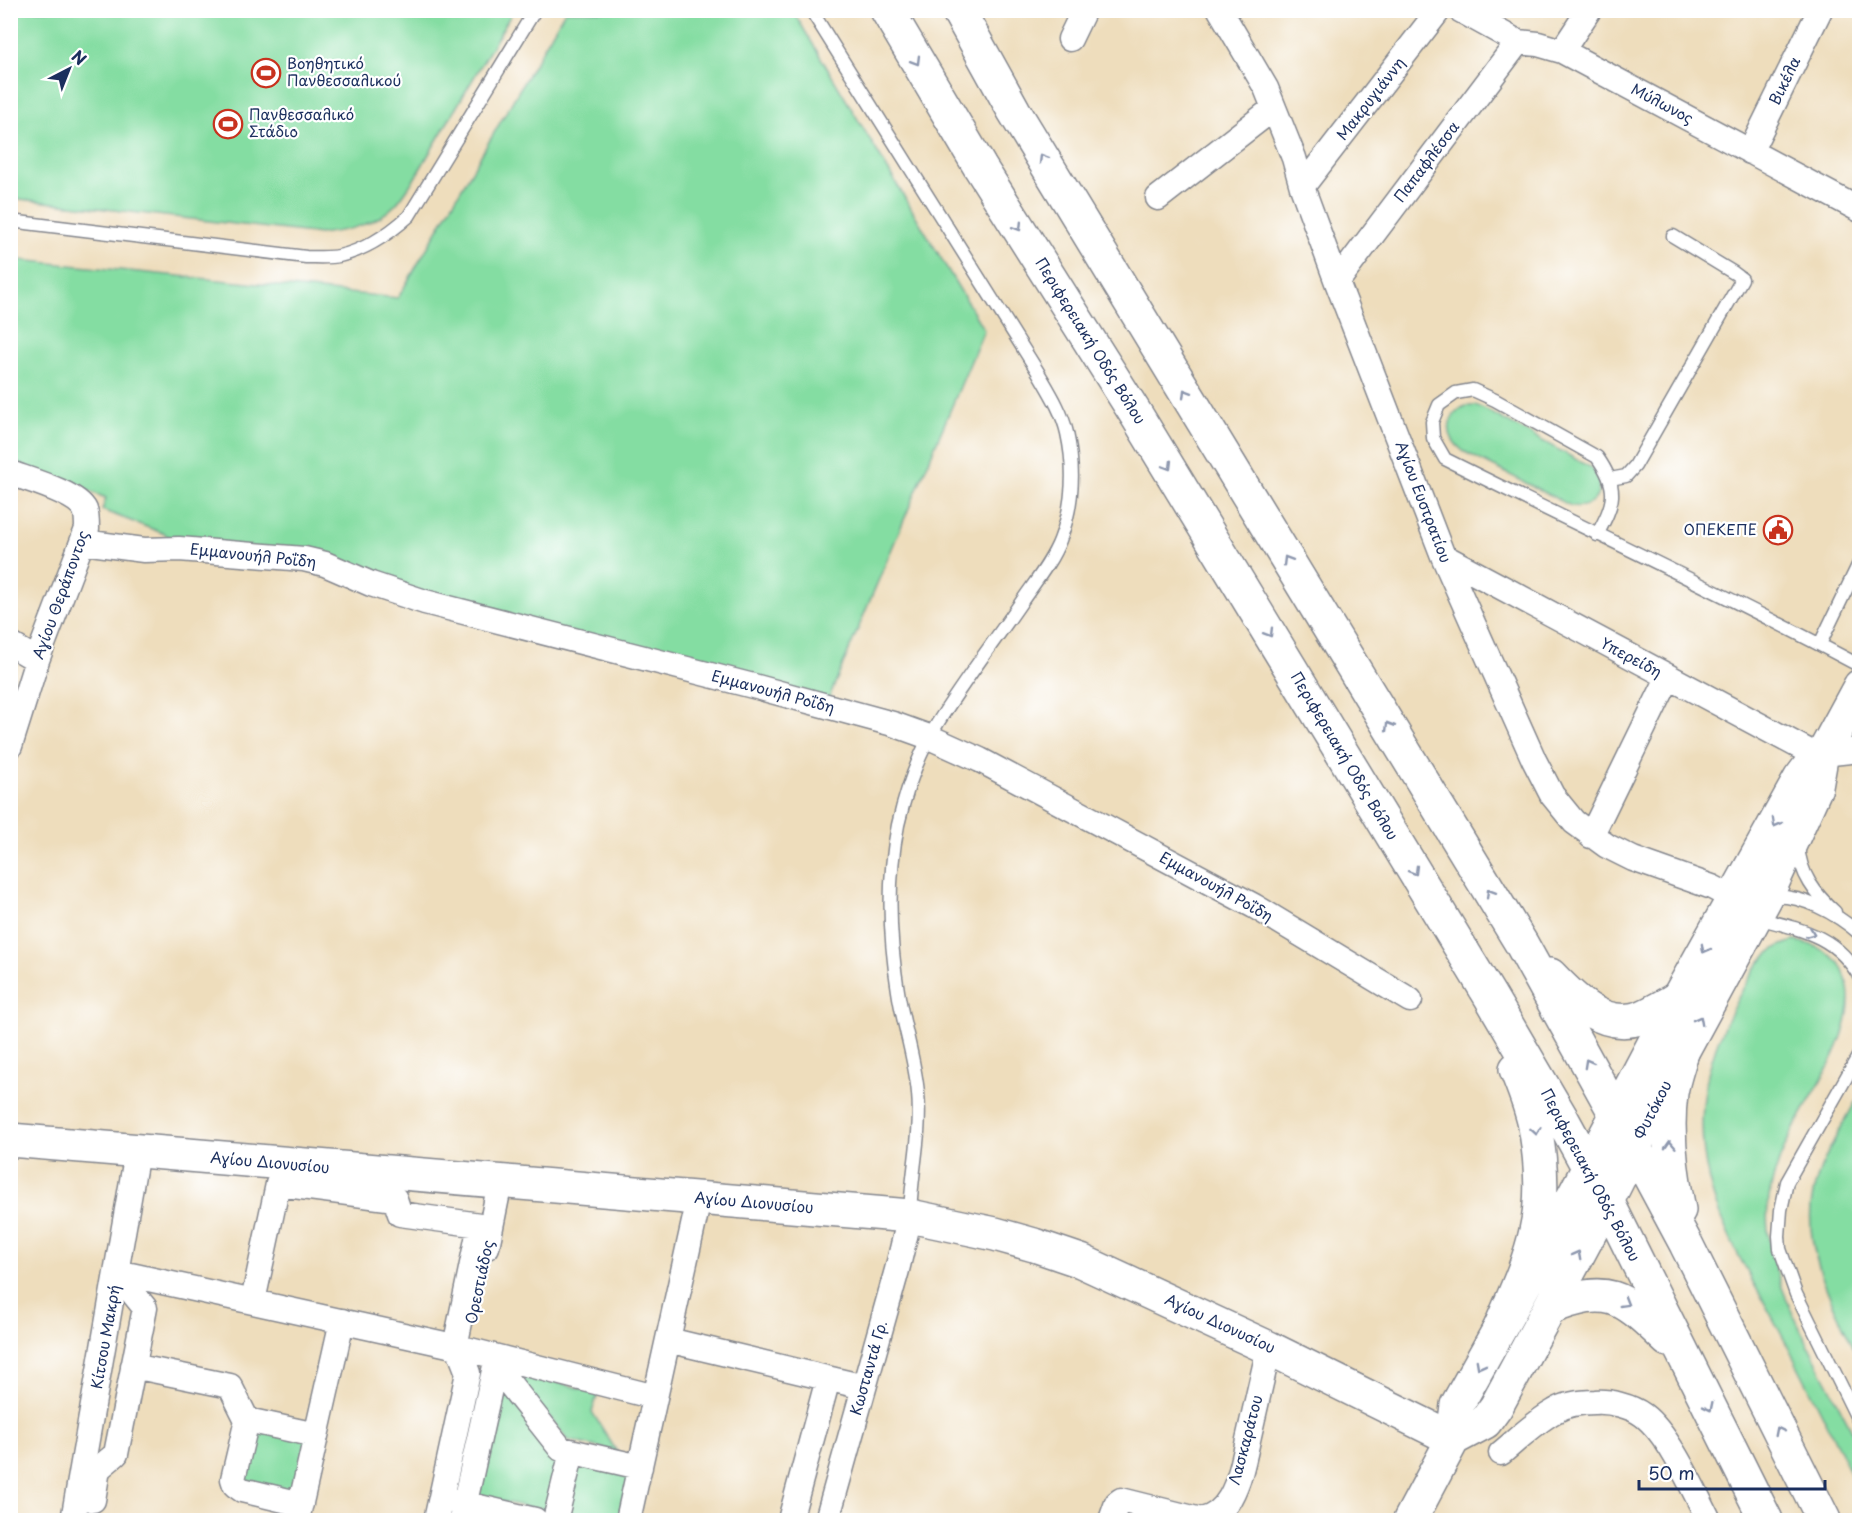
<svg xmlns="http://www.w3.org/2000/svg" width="1870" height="1531" viewBox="0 0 1870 1531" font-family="'Playpen Sans',sans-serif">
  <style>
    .green { fill: #84dda2; stroke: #508680; stroke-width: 1.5 }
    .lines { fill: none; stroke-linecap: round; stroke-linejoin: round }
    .lane-casing { stroke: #84868d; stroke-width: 15 }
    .street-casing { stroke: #84868d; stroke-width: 27 }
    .secondary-casing { stroke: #84868d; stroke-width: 36 }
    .primary-casing { stroke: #84868d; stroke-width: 36 }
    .lane { stroke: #fff; stroke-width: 12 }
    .street { stroke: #fff; stroke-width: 24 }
    .secondary { stroke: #fff; stroke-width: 33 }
    .primary { stroke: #fff; stroke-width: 33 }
    .oneway { stroke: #8d97ae }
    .labels { text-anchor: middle; stroke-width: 4.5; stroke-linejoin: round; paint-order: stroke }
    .poi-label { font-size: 15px; fill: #1b2f5e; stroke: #fff; text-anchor: start }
    .street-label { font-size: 15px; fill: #1b2f5e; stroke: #fff }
  </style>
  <rect width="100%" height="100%" fill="#fff"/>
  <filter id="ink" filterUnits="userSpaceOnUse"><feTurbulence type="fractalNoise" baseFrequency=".0167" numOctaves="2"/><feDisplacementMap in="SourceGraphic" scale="12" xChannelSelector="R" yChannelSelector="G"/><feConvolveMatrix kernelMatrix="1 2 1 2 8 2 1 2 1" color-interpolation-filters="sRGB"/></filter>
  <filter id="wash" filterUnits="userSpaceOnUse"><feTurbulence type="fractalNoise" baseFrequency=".008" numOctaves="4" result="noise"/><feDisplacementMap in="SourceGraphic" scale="24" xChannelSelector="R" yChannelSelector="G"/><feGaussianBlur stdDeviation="1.35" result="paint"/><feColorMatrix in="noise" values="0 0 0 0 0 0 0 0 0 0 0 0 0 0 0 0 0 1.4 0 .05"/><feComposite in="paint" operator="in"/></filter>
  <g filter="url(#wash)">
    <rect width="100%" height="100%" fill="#eeddbc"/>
    <path class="green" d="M11,10H513V11L413,181C407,189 402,198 395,205C376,225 346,231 320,234L11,198Z
      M565,11H793L984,330L828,700L385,585L174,542L165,534L102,510L106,498L11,460L10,259L398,298Z
      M1465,406H1475L1484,409L1592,468C1606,488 1598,510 1571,506L1463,451C1445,437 1444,418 1465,406Z
      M1795,941C1812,943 1827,951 1839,963C1870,1013 1822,1076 1798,1121C1784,1145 1774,1170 1769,1197C1757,1263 1809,1344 1837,1401C1843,1415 1857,1437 1860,1451C1862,1464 1860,1479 1859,1492C1834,1436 1806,1381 1777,1326C1761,1295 1742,1265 1728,1234C1691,1154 1694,1081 1735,1004C1749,977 1763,947 1795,941Z
      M1859,1099V1360C1835,1306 1796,1243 1816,1182C1824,1155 1841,1129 1854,1104Z
      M511,1370L598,1393L592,1412L617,1452L568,1440Z
      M497,1380L559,1460L547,1512L471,1494Z
      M251,1426L311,1439L298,1497L238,1483Z
      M579,1461L631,1473L620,1520H583L566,1517Z"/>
  </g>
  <g filter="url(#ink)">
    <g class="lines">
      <g class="lane-casing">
        <path id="lane" d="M811,10L1038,372C1049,391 1062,411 1067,433C1075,469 1073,506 1060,540C1052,561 1035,582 1022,601C994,642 963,682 937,724C918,755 906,790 898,825C887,880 889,936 898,991C903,1025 915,1059 918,1093C922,1134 911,1174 910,1215
          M10,221L306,257C317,257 329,258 339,256C366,250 389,234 409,216L535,10
          M1610,479L1626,476L1635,466L1742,279L1734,273L1673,236
          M1597,535C1614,503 1620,489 1597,457L1495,400L1473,390L1456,393L1439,405L1432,422L1433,438L1445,459C1583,528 1724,593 1860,666
          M1820,644L1860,561
          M1798,846C1800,874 1815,894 1835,912
          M1769,897C1801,893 1837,914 1860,934
          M1757,918C1799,929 1837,935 1860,978
          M1860,1053L1787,1182L1781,1210L1779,1236L1780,1249L1796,1294L1860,1424"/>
      </g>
      <g class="street-casing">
        <path id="street" d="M1220,10L1266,88L1294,158L1302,187L1337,282L1443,556L1534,760L1552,795L1574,822L1607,846L1633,859L1712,887L1733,898
          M1460,10L1518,42L1538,44L1562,51L1860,210
          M1070,39L1084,10
          M1562,51L1589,10
          M1750,152L1820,10
          M1302,187L1439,10
          M1158,198L1274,108
          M1337,282L1518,42
          M10,473C29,480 77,493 85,510C87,515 87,523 87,529L37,660L10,746
          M83,542L144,550L179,549L304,559L325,564L371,584L425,602L757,687L893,724L929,737L980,760L1254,906L1410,1000
          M1443,556L1821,758
          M10,644L37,660
          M1822,754L1860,750
          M1591,836L1668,678
          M487,1247L500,1182
          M117,1272L458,1347L655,1397
          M253,1301L278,1184L395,1199L400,1214L480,1225L456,1342L468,1373L436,1520
          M668,1340L864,1387
          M500,1358L498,1369L561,1449L640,1467
          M133,1366L230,1386L247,1420L316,1435
          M247,1420L233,1479L235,1485L242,1490L301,1504
          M1501,1453C1518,1439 1535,1422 1555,1411C1566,1404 1583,1402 1595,1402C1610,1401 1631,1406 1643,1415C1669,1434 1694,1491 1709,1520
          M93,1500L98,1469L116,1454L145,1308L132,1292L134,1276
          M449,1500L535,1520
          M73,1520L137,1152
          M297,1520L342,1321
          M461,1520L497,1357
          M555,1520L572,1452
          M628,1520L699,1199
          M790,1520L828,1379
          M827,1520L897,1270L910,1216
          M1111,1520L1117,1503L1121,1500L1201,1520C1214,1518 1224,1508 1230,1498C1240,1480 1244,1459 1248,1440C1255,1409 1262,1378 1269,1348"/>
      </g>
      <g class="secondary-casing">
        <path id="secondary" d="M10,1140L910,1216L995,1234L1034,1245L1081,1261L1269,1348L1453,1439
          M1453,1439L1485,1422L1496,1407L1607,1201L1682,1052L1766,897L1816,787L1821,758L1860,686
          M1410,1520L1453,1439L1457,1405L1570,1203L1678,998L1800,779L1809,767L1821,758"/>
      </g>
      <g class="primary-casing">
        <path id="primary" d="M887,10L980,167L1137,416L1490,996L1561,1117L1607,1201L1766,1520
          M958,10L1014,111L1521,943L1634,1147L1686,1244L1824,1520
          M1550,975C1573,999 1602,1030 1640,1018C1653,1013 1665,1005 1678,998
          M1679,1210C1671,1172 1666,1132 1671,1093C1673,1080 1678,1066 1682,1052
          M1550,1308C1612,1283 1623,1298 1668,1340
          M1501,1326C1514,1295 1529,1264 1536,1231C1544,1197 1541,1160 1535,1126C1531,1106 1523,1087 1516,1069"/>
      </g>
      <use href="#lane" class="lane"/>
      <use href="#street" class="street"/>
      <use href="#secondary" class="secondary"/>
      <use href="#primary" class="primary"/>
    </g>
    <defs><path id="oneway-chevron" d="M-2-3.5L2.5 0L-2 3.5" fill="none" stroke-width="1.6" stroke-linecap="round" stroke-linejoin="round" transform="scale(1.5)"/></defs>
    <g class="oneway">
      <use href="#oneway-chevron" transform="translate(916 61) rotate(59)"/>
      <use href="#oneway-chevron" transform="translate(1043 158) rotate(-121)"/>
      <use href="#oneway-chevron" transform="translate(1018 227) rotate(58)"/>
      <use href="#oneway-chevron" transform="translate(1186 393) rotate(-121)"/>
      <use href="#oneway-chevron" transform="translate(1168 466) rotate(59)"/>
      <use href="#oneway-chevron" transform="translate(1287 560) rotate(-121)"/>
      <use href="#oneway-chevron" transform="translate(1269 633) rotate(59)"/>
      <use href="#oneway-chevron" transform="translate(1389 726) rotate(-121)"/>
      <use href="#oneway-chevron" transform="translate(1776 823) rotate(119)"/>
      <use href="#oneway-chevron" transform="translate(1414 871) rotate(59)"/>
      <use href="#oneway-chevron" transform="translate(1490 893) rotate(-121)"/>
      <use href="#oneway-chevron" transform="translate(1811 933) rotate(22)"/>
      <use href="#oneway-chevron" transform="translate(1705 949) rotate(119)"/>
      <use href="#oneway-chevron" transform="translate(1699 1020) rotate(-62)"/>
      <use href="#oneway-chevron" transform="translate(1588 1063) rotate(-119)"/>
      <use href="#oneway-chevron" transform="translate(1536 1131) rotate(81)"/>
      <use href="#oneway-chevron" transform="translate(1670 1145) rotate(-93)"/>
      <use href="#oneway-chevron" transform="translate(1577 1255) rotate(-62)"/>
      <use href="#oneway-chevron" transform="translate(1625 1303) rotate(31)"/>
      <use href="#oneway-chevron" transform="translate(1480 1365) rotate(118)"/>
      <use href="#oneway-chevron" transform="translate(1709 1407) rotate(64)"/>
      <use href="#oneway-chevron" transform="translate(1779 1431) rotate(-117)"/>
    </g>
  </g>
  <defs>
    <g id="stadium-ring" transform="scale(1.5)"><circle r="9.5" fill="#fff" stroke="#c8321e" stroke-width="1.5"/><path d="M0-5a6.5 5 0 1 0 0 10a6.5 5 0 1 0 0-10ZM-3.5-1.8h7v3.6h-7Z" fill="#c8321e"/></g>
    <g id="civic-ring" transform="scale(1.5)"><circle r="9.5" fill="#fff" stroke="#c8321e" stroke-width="1.5"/><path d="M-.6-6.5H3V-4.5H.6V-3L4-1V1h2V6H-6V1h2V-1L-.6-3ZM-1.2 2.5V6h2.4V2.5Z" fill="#c8321e"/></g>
  </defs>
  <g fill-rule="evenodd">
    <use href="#stadium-ring" x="266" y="73"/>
    <use href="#stadium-ring" x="228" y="124"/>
    <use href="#civic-ring" x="1778" y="530"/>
  </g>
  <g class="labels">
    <g class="poi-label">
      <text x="287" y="69">Βοηθητικό<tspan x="287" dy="17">Πανθεσσαλικού</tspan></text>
      <text x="249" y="120">Πανθεσσαλικό<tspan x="249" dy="17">Στάδιο</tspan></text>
      <text x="1757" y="535" text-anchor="end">ΟΠΕΚΕΠΕ</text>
    </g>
    <g class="street-label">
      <text transform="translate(1785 81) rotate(-64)" y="5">Βικέλα</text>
      <text transform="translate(1371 99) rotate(-52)" y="5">Μακρυγιάννη</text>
      <text transform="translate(1662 104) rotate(28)" y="5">Μύλωνος</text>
      <text transform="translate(1427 162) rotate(-53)" y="5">Παπαφλέσσα</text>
      <text transform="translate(1090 341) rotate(58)" y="5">Περιφερειακή Οδός Βόλου</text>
      <text transform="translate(1423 502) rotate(69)" y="5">Αγίου Ευστρατίου</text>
      <text transform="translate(253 556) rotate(6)" y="5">Εμμανουήλ Ροΐδη</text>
      <text transform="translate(61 595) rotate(-70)" y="5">Αγίου Θεράποντος</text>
      <text transform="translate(1631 658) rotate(28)" y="5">Υπερείδη</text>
      <text transform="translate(773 692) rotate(15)" y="5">Εμμανουήλ Ροΐδη</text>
      <text transform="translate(1344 756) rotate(59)" y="5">Περιφερειακή Οδός Βόλου</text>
      <text transform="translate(1216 887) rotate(29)" y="5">Εμμανουήλ Ροΐδη</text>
      <text transform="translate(1653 1110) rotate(-63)" y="5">Φυτόκου</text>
      <text transform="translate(270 1163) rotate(5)" y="5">Αγίου Διονυσίου</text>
      <text transform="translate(1590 1175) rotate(62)" y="5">Περιφερειακή Οδός Βόλου</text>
      <text transform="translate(754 1203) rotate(5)" y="5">Αγίου Διονυσίου</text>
      <text transform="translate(480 1282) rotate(-78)" y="5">Ορεστιάδος</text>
      <text transform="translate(1220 1324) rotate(25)" y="5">Αγίου Διονυσίου</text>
      <text transform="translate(106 1337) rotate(-80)" y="5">Κίτσου Μακρή</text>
      <text transform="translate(869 1368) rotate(-74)" y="5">Κωσταντά Γρ.</text>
      <text transform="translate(1246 1440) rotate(-75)" y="5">Λασκαράτου</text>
    </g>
  </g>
  <rect width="1870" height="1531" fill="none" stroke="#fff" stroke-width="36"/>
  <g transform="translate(69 69) rotate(42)" stroke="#ffffff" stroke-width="4.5" paint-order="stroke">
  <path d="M0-4.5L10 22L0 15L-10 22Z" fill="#1b2f5e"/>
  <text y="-9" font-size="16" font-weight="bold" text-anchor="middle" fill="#1b2f5e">N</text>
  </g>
  <path d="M1639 1480v9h186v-9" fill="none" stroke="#1b2f5e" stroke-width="3"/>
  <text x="1648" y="1480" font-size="18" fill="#1b2f5e" stroke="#ffffff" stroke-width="4.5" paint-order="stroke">50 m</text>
</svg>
